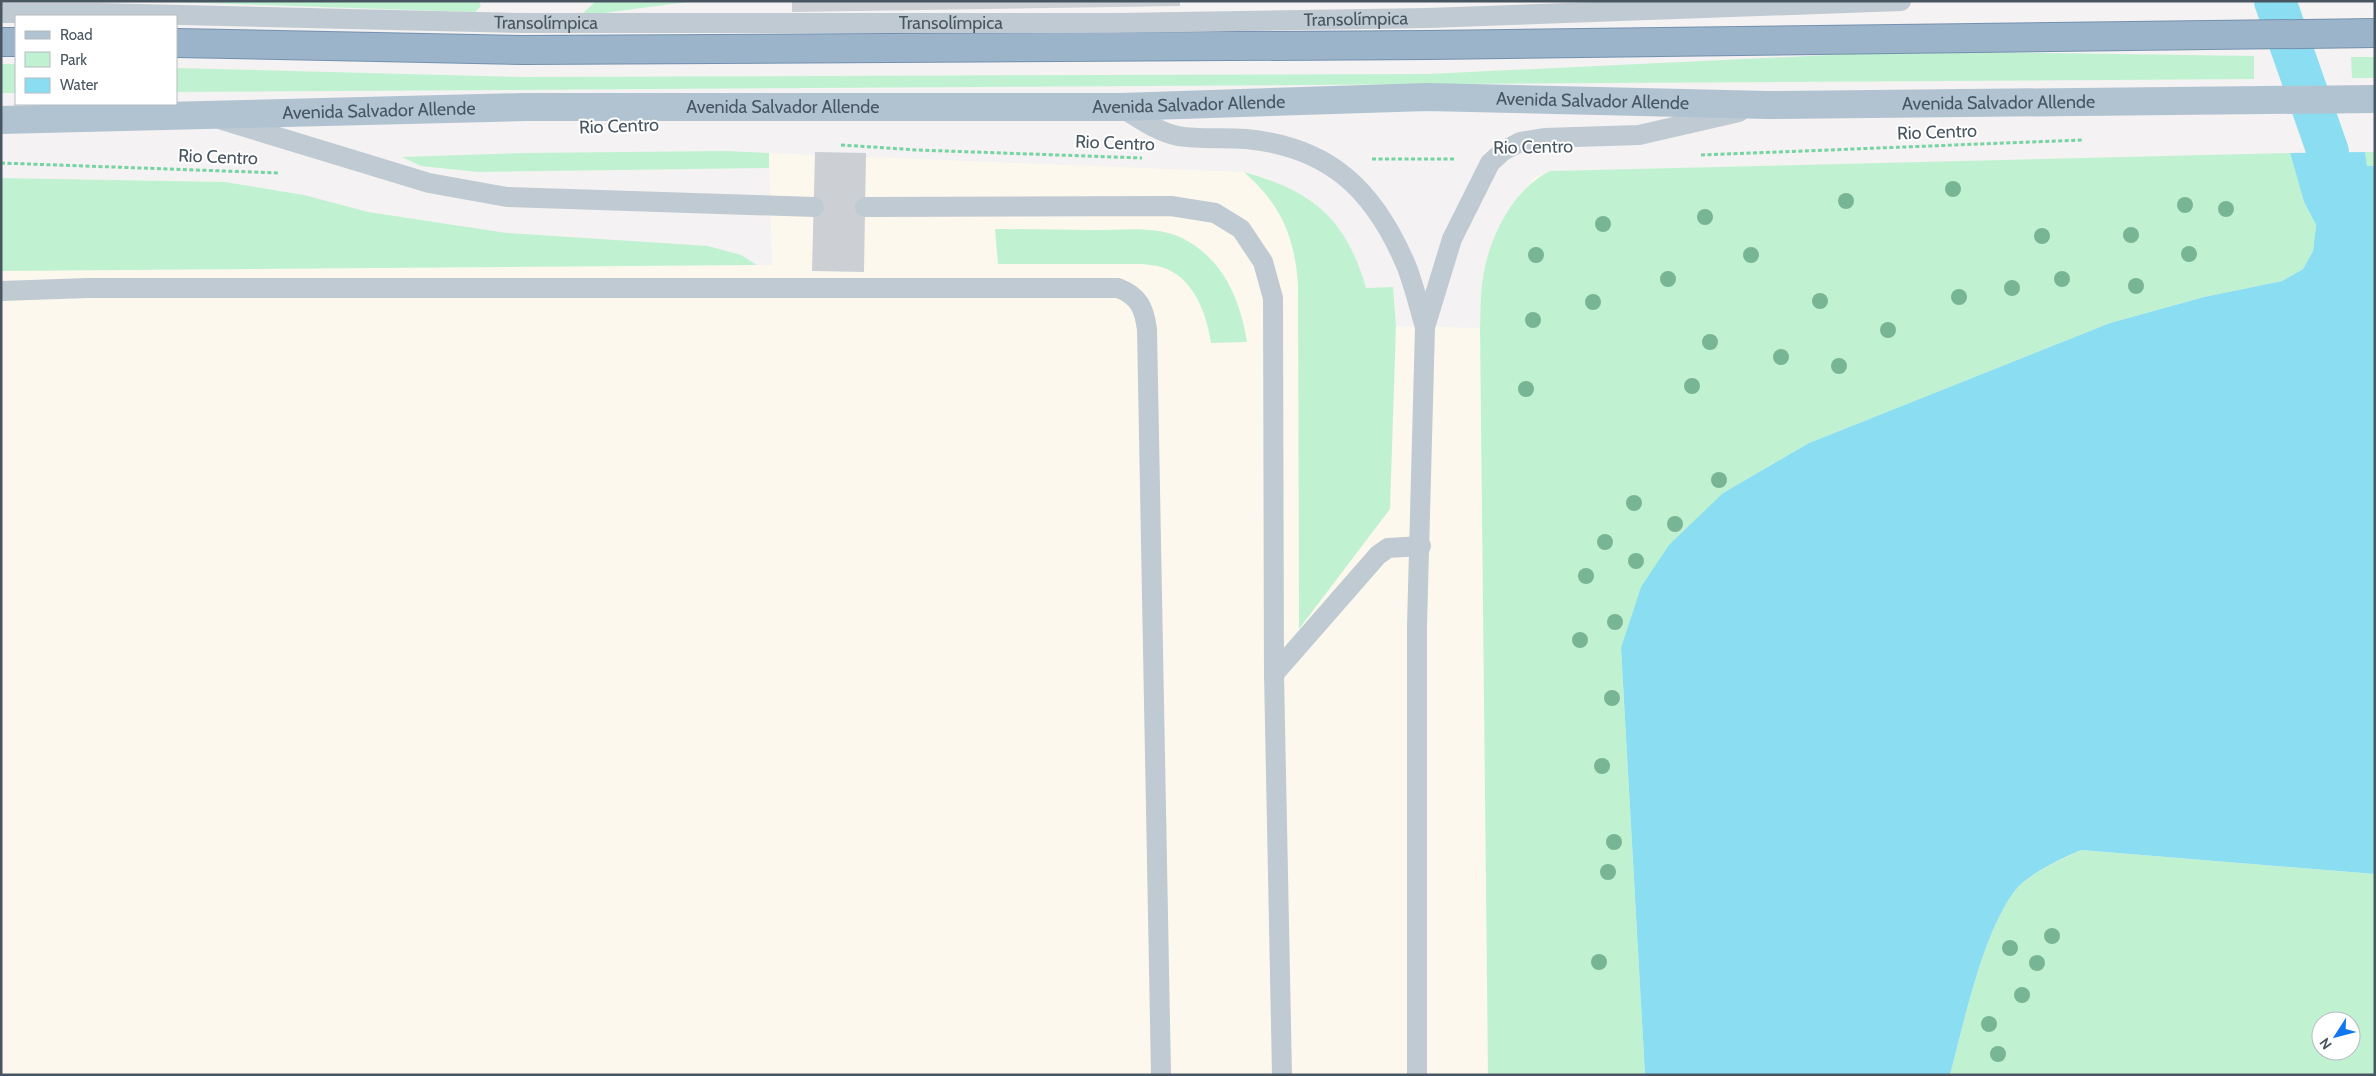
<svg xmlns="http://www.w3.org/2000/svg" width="2376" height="1076" viewBox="0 0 2376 1076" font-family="Cabin,sans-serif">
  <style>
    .commercial { fill: #fdf8ed; fill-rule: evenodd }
    .green { fill: #c0f2d2; fill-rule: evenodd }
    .water { fill: #8bdef1 }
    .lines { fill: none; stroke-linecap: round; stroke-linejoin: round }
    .canal { stroke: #8bdef1; stroke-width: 42 }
    .building { fill: #cccfd4 }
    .trunk-casing { stroke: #7391ae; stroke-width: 30 }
    .path { stroke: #76d3a3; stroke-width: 3; stroke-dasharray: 4 2.5; stroke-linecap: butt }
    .service { stroke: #bfcad2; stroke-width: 20 }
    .primary { stroke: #b1c2d1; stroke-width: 28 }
    .trunk { stroke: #9cb4ca; stroke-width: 28 }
    .tree { fill: #78b594 }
    .labels { text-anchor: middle; stroke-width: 4; stroke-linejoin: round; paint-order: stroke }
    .street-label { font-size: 18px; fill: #485661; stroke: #fff }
  </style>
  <rect width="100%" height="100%" fill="#f4f2f2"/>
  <path class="commercial" d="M2375,152V1075H1V178L225,182L304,195L501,265H772L769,153L1244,172L1267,178L1366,288L1393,287L1396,326L1480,328L1483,278L1492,244L1504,218L1520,195L1534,178L1550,171ZM2321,1021H2351V1051H2321Z"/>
  <path class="green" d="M144,1H479L481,6L475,12Z
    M596,1H695L580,16Z
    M1914,51L2254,56V79L176,92V68L524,77L1428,74Z
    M2351,57H2375V78H2352Z
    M1,64H16V93H1Z
    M725,151L769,153V168L478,172L421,166L402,157L524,153Z
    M2365,152H2375V166H2367Z
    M2290,153L2304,202L2316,225L2313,251L2303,269L2282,281L2204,297L2110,323L1809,443L1723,493L1621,648L1645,1075H1488L1480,328C1481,312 1480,294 1483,278C1489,237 1513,189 1550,171Z
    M1244,172C1312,191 1346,218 1366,288L1393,287L1396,326L1390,509L1299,629L1298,284C1294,235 1281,205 1244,172Z
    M1,178L225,182L304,195L368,212L507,233L708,246L741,255L757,265L1,271Z
    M995,229C1028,229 1061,230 1094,230C1122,230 1159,225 1184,239C1223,259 1241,301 1247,342L1211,343C1207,314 1193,276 1161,267C1155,265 1148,265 1142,264H998Z
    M2081,850L2375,874V1075H1950C1964,1023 1982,935 2014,892C2027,874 2061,860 2081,850ZM2321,1021H2351V1051H2321Z"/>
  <path class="water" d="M2365,152L2367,166H2375V874L2081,850C2061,859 2027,874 2014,892C1982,935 1964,1023 1950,1075H1645L1621,648L1641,587L1669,545L1723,493L1809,443L2110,323L2204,297L2282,281L2303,269L2313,251L2316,225L2304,202L2290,153Z"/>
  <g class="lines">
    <path class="canal" d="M2275,1L2328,152"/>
  </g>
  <path class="building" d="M792,1H1180V6L792,12Z
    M815,152L866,153L864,272L812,271Z"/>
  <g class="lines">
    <g class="trunk-casing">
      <path id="trunk" d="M1,42H16
        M176,43L523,50L1429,45L2375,33"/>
    </g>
    <path class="path" d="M841,145L918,150L1142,158
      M1701,155L2082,140
      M1372,159H1456
      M1,163L280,173"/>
    <g class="service">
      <path id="s1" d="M1,13H96L523,23H1118L1428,18L1901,1"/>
      <path d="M1120,107C1138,117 1157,132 1178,136C1200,140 1223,137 1246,139C1330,147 1374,190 1406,265C1414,285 1419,307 1425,327"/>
      <path d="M222,120L429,183L507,197L814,207"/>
      <path d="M865,207L1171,206L1215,213L1241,229L1263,262L1273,298L1274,674L1282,1075"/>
      <path d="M1,291L88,288H1118C1139,296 1144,308 1147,329L1161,1075"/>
      <path d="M1274,674L1378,555L1388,548L1421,546"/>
      <path d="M1417,1075V626L1425,327L1452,239L1490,163L1503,151L1520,142L1544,138L1639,135L1739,112"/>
    </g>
    <path class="primary" id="s2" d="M1,120L525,107H1120L1427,97L1768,105L2375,99"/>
    <use href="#trunk" class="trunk"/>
  </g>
  <g class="tree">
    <circle cx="1953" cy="189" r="8"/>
    <circle cx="1846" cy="201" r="8"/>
    <circle cx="2185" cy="205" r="8"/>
    <circle cx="2226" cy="209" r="8"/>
    <circle cx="1705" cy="217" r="8"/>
    <circle cx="1603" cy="224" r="8"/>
    <circle cx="2131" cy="235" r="8"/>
    <circle cx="2042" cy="236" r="8"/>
    <circle cx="2189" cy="254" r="8"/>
    <circle cx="1536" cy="255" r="8"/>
    <circle cx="1751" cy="255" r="8"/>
    <circle cx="1668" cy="279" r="8"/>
    <circle cx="2062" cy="279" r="8"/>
    <circle cx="2136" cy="286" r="8"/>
    <circle cx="2012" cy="288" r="8"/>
    <circle cx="1959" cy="297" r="8"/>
    <circle cx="1820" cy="301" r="8"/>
    <circle cx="1593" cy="302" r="8"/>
    <circle cx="1533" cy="320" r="8"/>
    <circle cx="1888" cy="330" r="8"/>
    <circle cx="1710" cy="342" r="8"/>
    <circle cx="1781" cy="357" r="8"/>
    <circle cx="1839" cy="366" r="8"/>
    <circle cx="1692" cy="386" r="8"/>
    <circle cx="1526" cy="389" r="8"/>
    <circle cx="1719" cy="480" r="8"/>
    <circle cx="1634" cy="503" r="8"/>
    <circle cx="1675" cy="524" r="8"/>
    <circle cx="1605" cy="542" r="8"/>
    <circle cx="1636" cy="561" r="8"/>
    <circle cx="1586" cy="576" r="8"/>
    <circle cx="1615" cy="622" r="8"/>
    <circle cx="1580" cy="640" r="8"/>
    <circle cx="1612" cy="698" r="8"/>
    <circle cx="1602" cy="766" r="8"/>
    <circle cx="1614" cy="842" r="8"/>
    <circle cx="1608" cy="872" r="8"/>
    <circle cx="2052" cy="936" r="8"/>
    <circle cx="2010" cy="948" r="8"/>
    <circle cx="1599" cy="962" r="8"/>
    <circle cx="2037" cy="963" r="8"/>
    <circle cx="2022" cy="995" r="8"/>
    <circle cx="1989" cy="1024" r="8"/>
    <circle cx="1998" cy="1054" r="8"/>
  </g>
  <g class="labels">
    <g class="street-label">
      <text dy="6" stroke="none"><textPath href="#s1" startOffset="1355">Transolímpica</textPath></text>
      <text dy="6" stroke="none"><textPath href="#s1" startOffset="545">Transolímpica</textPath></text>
      <text dy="6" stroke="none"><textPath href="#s1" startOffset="950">Transolímpica</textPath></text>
      <text dy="6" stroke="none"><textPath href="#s2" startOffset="1592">Avenida Salvador Allende</textPath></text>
      <text dy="6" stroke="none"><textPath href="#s2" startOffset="1998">Avenida Salvador Allende</textPath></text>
      <text dy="6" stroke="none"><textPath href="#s2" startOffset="1188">Avenida Salvador Allende</textPath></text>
      <text dy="6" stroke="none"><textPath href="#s2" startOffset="782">Avenida Salvador Allende</textPath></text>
      <text dy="6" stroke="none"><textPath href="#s2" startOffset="378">Avenida Salvador Allende</textPath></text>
      <text transform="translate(619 126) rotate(-2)" y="6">Rio Centro</text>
      <text transform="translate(1937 132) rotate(-2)" y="6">Rio Centro</text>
      <text transform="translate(1115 143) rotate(2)" y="6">Rio Centro</text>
      <text transform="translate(1533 147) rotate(-1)" y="6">Rio Centro</text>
      <text transform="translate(218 157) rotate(2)" y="6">Rio Centro</text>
    </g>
  </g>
  <rect width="2376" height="1076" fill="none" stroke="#485661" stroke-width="5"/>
  <rect x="15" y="15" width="162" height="90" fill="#ffffff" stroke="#b6bbc0"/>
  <rect x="25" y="31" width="25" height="8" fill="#b1c2d1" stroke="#b6bbc0"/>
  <text x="60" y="40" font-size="15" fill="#485661">Road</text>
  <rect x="25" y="52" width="25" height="15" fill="#c0f2d2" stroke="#b6bbc0"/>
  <text x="60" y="65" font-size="15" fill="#485661">Park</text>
  <rect x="25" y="78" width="25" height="15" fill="#8bdef1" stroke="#b6bbc0"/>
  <text x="60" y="90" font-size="15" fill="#485661">Water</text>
  <g transform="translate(2336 1036) rotate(234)"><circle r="24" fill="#ffffff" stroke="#b6bbc0"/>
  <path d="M0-4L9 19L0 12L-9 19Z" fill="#1177ef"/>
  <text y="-8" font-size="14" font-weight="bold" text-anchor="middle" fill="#485661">N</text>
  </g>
</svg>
